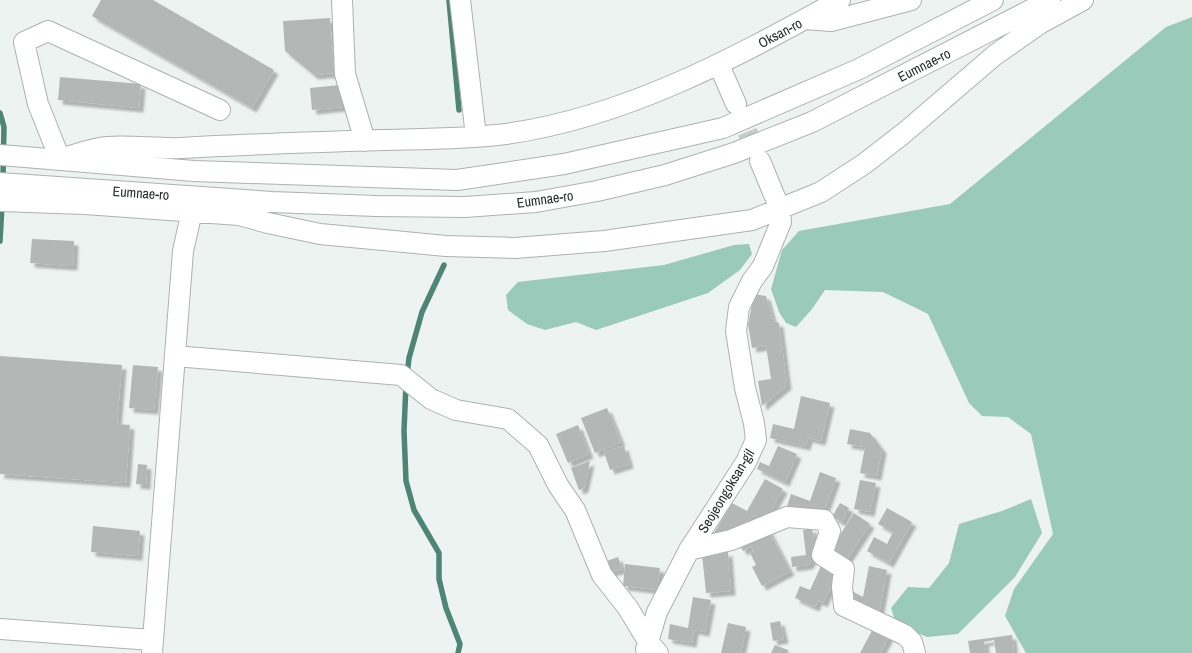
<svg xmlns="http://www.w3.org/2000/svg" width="1192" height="653" viewBox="0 0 1192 653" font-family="'Archivo Narrow',sans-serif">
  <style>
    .green { fill: #99caba }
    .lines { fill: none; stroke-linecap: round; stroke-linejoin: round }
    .stream { stroke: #4e8575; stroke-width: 5.5 }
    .building { fill: #b3b8b6; filter: url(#shadow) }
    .minor-tunnel { stroke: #c6cbc9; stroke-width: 20; stroke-dasharray: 20 10; stroke-linecap: butt }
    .minor-casing { stroke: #adb2b0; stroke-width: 22 }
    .minor { stroke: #fff; stroke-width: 20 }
    .labels { text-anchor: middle; stroke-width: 4; stroke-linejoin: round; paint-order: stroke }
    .street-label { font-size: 14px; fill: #2a2b2b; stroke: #fdfffe }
  </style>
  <defs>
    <filter id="shadow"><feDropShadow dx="4.5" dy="4.5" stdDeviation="1" flood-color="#0004"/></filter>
  </defs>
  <rect width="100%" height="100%" fill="#edf3f1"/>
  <path class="green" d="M1192,17V653H1026L1005,616L1014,589L1053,534L1031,434L1008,417L982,416L969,403L928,314L883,292L825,290L812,309L796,327L786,323L779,312L771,289L782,250L799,231L950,204L1166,27Z
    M749,244L752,254L740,270L708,293L596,330L576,322L545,330L527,324L508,310L506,295L518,282L664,265L734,245Z
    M1031,499L1042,533L1015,577L958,634L927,637L896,624L891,608L908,587L929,588L949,563L959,524L1002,511Z"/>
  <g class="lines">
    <path class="stream" d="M449,0L459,110
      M0,113L4,127L3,179
      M0,241L2,205
      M407,375L409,358L422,312L444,265
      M406,384L404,431L406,481L414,510L439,553V579L446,608L460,644L458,653"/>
  </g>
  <path class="building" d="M101,0H153L274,70L252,108L92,16Z
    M330,18L334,73L314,75L285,51L283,21Z
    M60,77L141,84L139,108L58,100Z
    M340,85L342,107L312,110L310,88Z
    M32,239L74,241L73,266L30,263Z
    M754,294L766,296L773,321L779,323L787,385L762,406L758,381L771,379L766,346L752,348L748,325Z
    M0,356L122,365L117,424L130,425L126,483L0,474Z
    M133,365L158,367L154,410L129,408Z
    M801,396L830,403L821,441L808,438L806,446L770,438L773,424L794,429Z
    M607,408L621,442L595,453L581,418Z
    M578,425L589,454L568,463L556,434Z
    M850,429L870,433L882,449L877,476L860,473L865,447L847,444Z
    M624,446L629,464L610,470L604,452Z
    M778,446L797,454L785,482L757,469L760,462L769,466Z
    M590,461L584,488L579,490L571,468Z
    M138,464L147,465L146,485L136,484Z
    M820,472L836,478L826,506L815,512L786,509L791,494L810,501Z
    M765,479L783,489L765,521L754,515L735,530L714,533L732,503L747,511Z
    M860,480L876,483L870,512L854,509Z
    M840,503L849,508L842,522L832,517Z
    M887,508L912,522L889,563L867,551L874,537L887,544L893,532L878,524Z
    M854,513L870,524L847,559L842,560L831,549Z
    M93,526L140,531L138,556L91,552Z
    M812,528L816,554L808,565L792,567L791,557L806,555L803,530Z
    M768,529L790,571L762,586L752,567L756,565L750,553L754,551L751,546L743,551L739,544Z
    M728,552L731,591L706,593L702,554Z
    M618,557L622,569L607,573L604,562Z
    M625,564L660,568L657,590L623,586Z
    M821,566L837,573L823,603L818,600L815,607L795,598L800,586L810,590Z
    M869,566L887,570L879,614L848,598L852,591L863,597Z
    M693,597L711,600L705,632L694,630L692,643L668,639L670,624L688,628Z
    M780,621L784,639L773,641L770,623Z
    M728,623L746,627L741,653H721Z
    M874,627L889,636L880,653H860Z
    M1012,635L1014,653H996L994,640L984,642L986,653H970L968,641Z
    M775,645L788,650V653H771Z"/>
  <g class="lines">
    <path class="minor-tunnel" d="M736,104L759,160"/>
    <g class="minor-casing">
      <path id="minor" d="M342,0L345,74L365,141
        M460,0L476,136
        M805,19L831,21L911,0
        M719,65L736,104
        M220,110L48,31L24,42L38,104L60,159C75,155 92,148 107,147C132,145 156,149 181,148C248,144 316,142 384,140C424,139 466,139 506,134C627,117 734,58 840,0
        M0,155L194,171L457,180L564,164L723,128L859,69L993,0
        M0,183L272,202L376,206L465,207L536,202L597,191L665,175L734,153L812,122L1050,0
        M0,201L85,204L239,215L268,223L320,234L446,246L515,248L604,241L752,220L821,192L864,164L904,133L995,55L1041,23L1083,0
        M175,356L401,375L431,399L456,410L508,419L538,445L558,485L575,510L602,575L628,608L649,643L658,653
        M689,550L731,540L787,517L824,520L830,531L822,555L844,569L842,587L844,606L905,635L912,642L915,653
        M0,629L152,640
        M646,649L657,612L689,550L746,462L756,440L754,423L745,388L736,331L739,307L752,281L763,266L781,222L780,209L760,161
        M152,653L183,251L192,211"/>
    </g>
    <use href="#minor" class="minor"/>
  </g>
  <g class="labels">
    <g class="street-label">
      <text transform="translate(780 33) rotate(-28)" y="5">Oksan-ro</text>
      <text transform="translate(924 65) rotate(-27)" y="5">Eumnae-ro</text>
      <text transform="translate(141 193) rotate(4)" y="5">Eumnae-ro</text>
      <text transform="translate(545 199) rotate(-8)" y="5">Eumnae-ro</text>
      <text transform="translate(726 491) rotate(-59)" y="5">Seojeongoksan-gil</text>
    </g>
  </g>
</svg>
